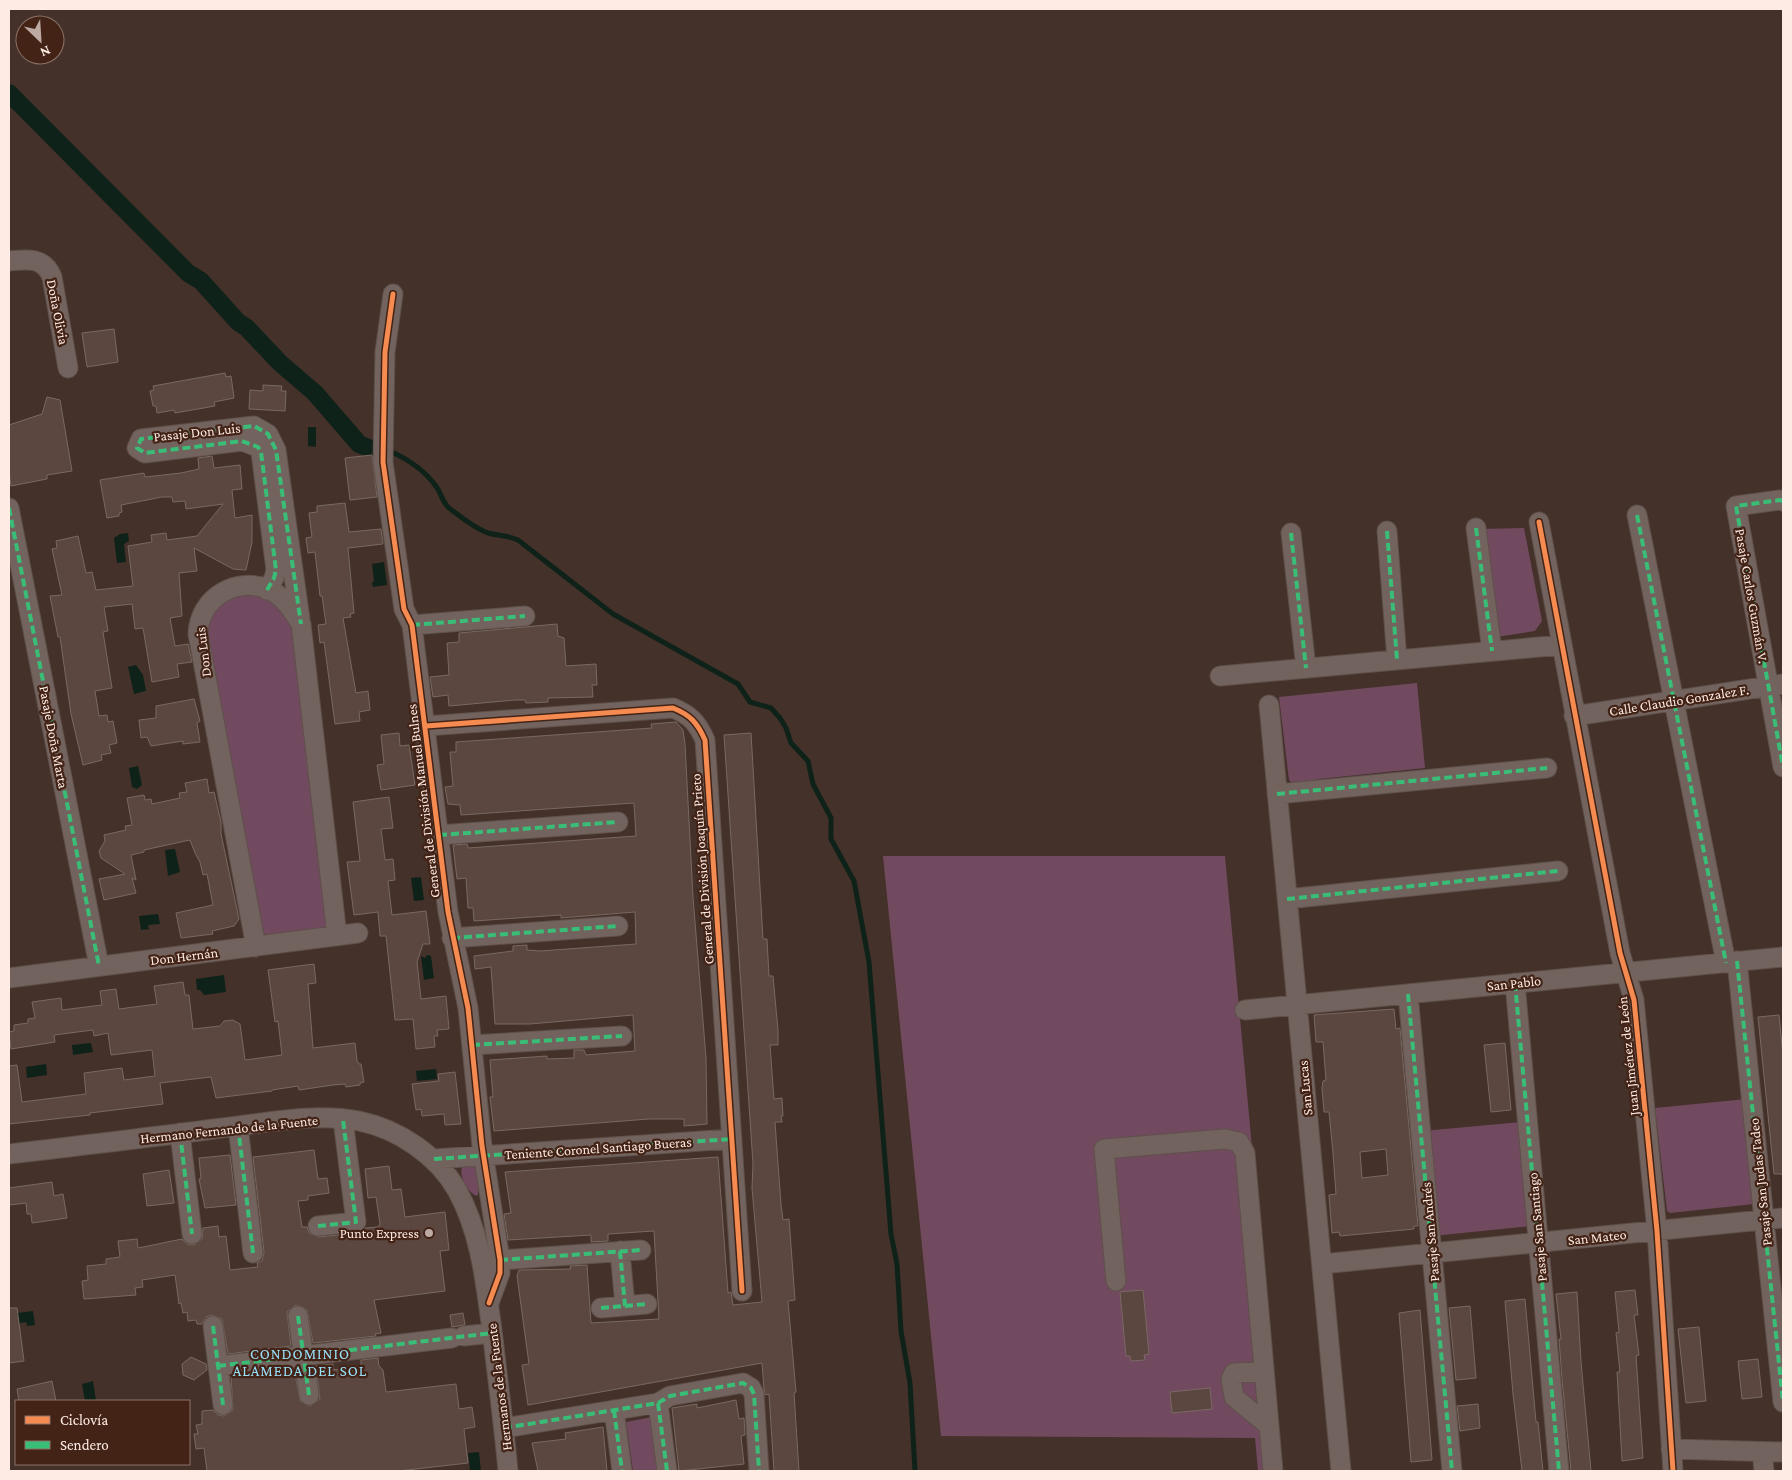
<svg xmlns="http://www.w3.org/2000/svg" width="1792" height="1480" viewBox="0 0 1792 1480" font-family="'Crimson Pro',serif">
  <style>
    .green { fill: #714a5f }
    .water { fill: #0f2219 }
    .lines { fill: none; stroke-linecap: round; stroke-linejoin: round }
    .stream { stroke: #0f2219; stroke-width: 5 }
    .canal { stroke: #0f2219; stroke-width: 18 }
    .building { fill: #5b473f; stroke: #796963; fill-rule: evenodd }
    .minor-casing { stroke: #5f504a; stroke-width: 21 }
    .minor { stroke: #72635e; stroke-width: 19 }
    .quiet { stroke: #3abd76; stroke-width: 4; stroke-dasharray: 8 4; stroke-linecap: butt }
    .cycleway-casing { stroke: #432316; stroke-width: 8 }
    .cycleway { stroke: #f68b52; stroke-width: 5 }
    .poi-dot { fill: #bcaaa3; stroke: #432316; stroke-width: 2 }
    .labels { text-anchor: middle; stroke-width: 4.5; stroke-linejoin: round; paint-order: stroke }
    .street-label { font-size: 14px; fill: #fdebe4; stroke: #432316 }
    .poi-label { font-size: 14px; fill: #fdebe4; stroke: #432316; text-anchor: end }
    .neighbourhood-label { font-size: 15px; letter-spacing: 1px; fill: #98e0fa; stroke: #432316 }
  </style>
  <rect width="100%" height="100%" fill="#44312a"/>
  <path class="green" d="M1524,528L1542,621L1535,631L1496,637L1482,529Z
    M244,592C270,595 278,606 293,626L329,922L326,928L267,937L261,929L206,627L219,602Z
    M1417,683L1425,768L1319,779L1304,785H1294L1289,780L1279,697Z
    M883,856H1225L1282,1471H1258L1255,1438L941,1436Z
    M1746,1099L1754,1204L1670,1213L1667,1211L1655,1108Z
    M1521,1122L1531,1226L1433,1236L1423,1131Z
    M464,1164H475C479,1172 481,1189 477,1196C468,1193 456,1173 464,1164Z
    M652,1417L659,1471H633L626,1422Z"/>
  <path class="water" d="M308,427H316V447L308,446Z
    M128,533L129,541L124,544L126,562L117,563L114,538L120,534Z
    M384,562L387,585L373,587L372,583L374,581L372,564Z
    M136,665L143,675L146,691L134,694L128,667Z
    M138,766L142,785L137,789L132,787L129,768Z
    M175,849L180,872L168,876L165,850Z
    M421,877L424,900L414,901L411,878Z
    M158,914L160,924L148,925L149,929L141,930L139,916Z
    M427,955L431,956L434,978L424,980L421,956L425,958Z
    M224,975L226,992L204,995L200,990H197L196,979Z
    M91,1043L93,1052L73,1055L72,1045Z
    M46,1064L47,1075L27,1078L26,1067Z
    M436,1069L437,1079L417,1081L416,1071Z
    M33,1311L35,1325L27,1326L26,1322L10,1325L9,1314Z
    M93,1381L96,1401H85L82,1384Z
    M479,1452L481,1471H468L470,1469L468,1453Z"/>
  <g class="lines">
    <path class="stream" d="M392,452C409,460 424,470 435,485C441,492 442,502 449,508C461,517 474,528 488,533C499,536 508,535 518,540L613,614L738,684L750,702L771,708L780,718L786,728L791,743L808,761L813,784L831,818V839L854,881L869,962L891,1234L897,1264L901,1331L910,1383L915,1471"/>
    <path class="canal" d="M9,93L188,273L201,281L238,322L247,328L280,363L315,393L359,444L371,449"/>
  </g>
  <path class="building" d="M114,329L118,362L87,367L82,333Z
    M225,373L226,377L231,376L234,398L214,402L215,406L175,413L174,410L157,413L156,406H153L150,391L154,390L153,386Z
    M263,385L282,386L281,391H286L285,411L249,409L250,390L263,391Z
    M47,397L60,400L72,471L47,475V479L11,486L9,472V425L42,414Z
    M372,455L377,497L350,500L345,458Z
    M212,456L214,468L240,465L242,489L232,490L235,518L252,515V542L246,570L233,569L194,548L197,571L179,573L182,616L170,618L175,646L188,644L192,662L177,664L179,677L152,682L143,628L135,629L132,604L104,607L108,631L103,632L112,688L95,691L99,716L107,715L108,722L113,721L117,743L109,745L111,753L101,755L102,760L83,765L71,714L60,637H58L50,596L62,595L52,549L57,548L56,541L78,536L86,573L92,572L96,590L133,586L128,546L152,542L151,535L166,533L167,540L197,536L223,504L186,509L185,501L173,502L172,497H162L121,505L122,512L119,513V516L107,518L100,480L144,473L145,477L181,473L199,469L198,458Z
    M345,503L349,532L381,529L383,544L348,548L354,613L350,614L351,617L343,618L356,693L368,691L370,710L359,712L360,721L335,724L324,642L320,643L318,625L326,624L322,596H320L315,552L308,553L306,538L312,537L309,513L317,512V506Z
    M557,624L558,636L564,638L566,666L596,664L597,685H592L593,697L548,698V702L526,703L525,700H515L449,706L448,695L433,697L430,677L449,675L447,643L459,642V633Z
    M194,699L200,721L197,723L200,742L183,744V741L151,746L147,737L141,738L139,720L156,718V706Z
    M676,722L683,730L685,744L693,897L706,1058L707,1124L684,1126V1119H649L494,1131L490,1097H493L490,1060L547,1056V1059L574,1058V1050H584L586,1055L635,1051L633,1015L530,1024H495L491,967L475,969L474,956L513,951V946L527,945V950L540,951L636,944L635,912L561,918V915L474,921L473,908H468L466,878L457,879L453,845L467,844L468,848L636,836L634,803L461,815L460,805L448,804L445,787L453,786L450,752H456V742L652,728L651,724Z
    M399,733L400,746L409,745L415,785L381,790L377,765L384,764L381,735Z
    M751,733L763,939H767L769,976H773L778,1030V1045H770L774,1099L782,1098L783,1116H781L782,1122H775L781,1205L783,1220L789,1219L795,1300L788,1301L796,1392L794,1393L799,1471H774L769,1394L765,1395L764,1389L762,1363L528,1405L522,1365L529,1364L517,1276L519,1270L571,1269L570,1266L587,1265L591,1323L659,1319L654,1231L608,1234V1241L591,1242V1235L508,1240L504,1214L511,1213L505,1172L718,1157L728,1293L731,1292L733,1305L762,1302L752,1188L753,1164L724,735Z
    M207,779L209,793L214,792L221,822V834L239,919L234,926L212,931L213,934L181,938L176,913L213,905L207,874L203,875L200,862L195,853L190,840L144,850V852L131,855L136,880L132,878L136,893L104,900L99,879L125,874L101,858L99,851L105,841L104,835L126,830L125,826L132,825L127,798L144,795L145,800L151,799L152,804L180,798L179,793L187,792L185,783Z
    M389,797L393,828L381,829L385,860L393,859L395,880L388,881L392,915L426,911L430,944H423L417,962L421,999L446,996L449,1029L437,1030L438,1036H434L435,1047L416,1049L413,1019L395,1020L386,936H380L378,912L354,915L347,862L360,861L353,802Z
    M314,964L316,983L308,984L313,1048L355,1043L357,1061L359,1064H361L364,1082L360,1083V1085L346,1087L345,1084L333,1085L299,1090L298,1086L272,1090V1091L216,1098L211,1077L160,1083L163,1104L90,1113V1115L9,1124V1066L17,1065L22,1102L86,1094L84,1073L122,1068L124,1080L155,1076L152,1050L111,1055L108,1033L94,1036L93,1030L54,1035L55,1042L11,1049L9,1032L14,1031V1025L28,1023V1019L35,1018L32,1002L61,998L62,1010L102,1005L100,991L116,989L119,1009L157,1004L154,986L183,982L185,995H189L193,1029L220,1026L224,1021L233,1020L240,1024L245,1060L282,1055L278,1021L275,1022L268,970Z
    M1394,1009L1396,1029L1400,1028L1418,1226H1414V1229L1340,1236L1339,1232L1332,1233L1329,1195L1336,1194L1333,1153L1329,1112H1324L1322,1088L1323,1081L1326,1080L1323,1042H1316L1314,1015ZM1386,1149L1388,1175L1362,1178L1360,1152Z
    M1779,1015L1783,1055V1174H1774L1758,1017Z
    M1505,1043L1511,1110L1491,1112L1484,1045Z
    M455,1072L461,1124L445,1125L444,1114L422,1116L421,1109L416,1110L412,1084L439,1081L438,1074Z
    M314,1150L318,1179L327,1178L329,1193L308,1196V1200L298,1201L302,1227H307L309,1233L319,1237L366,1232L365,1228L378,1227L380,1224L376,1197L368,1198L365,1169L389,1166L392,1190L401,1189L405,1217L445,1212L449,1250L440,1251L445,1291L374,1300L381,1333L375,1334L376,1336L313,1343L307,1310L296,1305L287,1312L291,1346L228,1354L222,1319L211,1315L206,1317L202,1324H197L196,1320L188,1321L187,1312L183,1313L181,1303L179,1304L175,1275L142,1280L143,1287L135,1288L136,1295L84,1299L82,1281L88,1280L87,1266L106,1264V1259L120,1257L118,1241L137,1239L138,1248L182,1239L187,1244L194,1245L202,1239L203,1228L218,1226L219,1237L226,1236L230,1270L258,1267L257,1263L262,1261L264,1252L253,1157Z
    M230,1155L236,1205L205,1208L199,1179H201L199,1158Z
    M169,1170L174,1203L147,1206L143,1174Z
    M52,1182L54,1196L63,1194L67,1218L32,1223L31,1214H27L26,1203L9,1205V1188Z
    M1143,1290L1149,1354L1144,1355L1145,1360L1131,1361L1130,1356H1126L1120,1292Z
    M1635,1290L1638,1315H1634L1639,1355L1636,1356L1643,1458L1622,1461L1617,1372H1620L1616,1333L1619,1332L1615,1292Z
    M1577,1292L1581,1362L1591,1471H1571L1562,1379L1559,1339H1561L1556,1294Z
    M1525,1299L1536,1422H1538L1543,1471H1522L1513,1394L1505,1301Z
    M1470,1306L1476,1378L1456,1380L1449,1308Z
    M9,1308H17L24,1361L9,1363Z
    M1420,1310L1432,1460L1411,1462L1399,1313Z
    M463,1313L465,1325L452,1327L450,1315Z
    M1699,1327L1706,1401L1686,1403L1678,1329Z
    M191,1357L206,1364L207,1370L194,1380L183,1375L182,1364Z
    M378,1358L379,1366L383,1370L386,1392L456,1384L459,1409L472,1407L475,1427L464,1429L468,1463L398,1471H207L204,1448L196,1449L194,1434H198L196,1425L202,1424V1411L213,1410L218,1415L224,1416L233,1410L231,1376L294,1368L300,1401L310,1406L320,1399L316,1366L333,1364L334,1370L361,1367V1360Z
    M1758,1359L1762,1397L1742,1399L1738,1361Z
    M52,1381L56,1401H19L17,1389Z
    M1210,1388L1212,1409L1172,1413L1170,1392Z
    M736,1400L739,1419L744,1418L745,1435L741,1436L744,1464L679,1471L672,1408L697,1404V1408Z
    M1478,1404L1480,1428L1460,1431L1457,1406Z
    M603,1427L607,1471H538L532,1443L566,1439L565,1433Z"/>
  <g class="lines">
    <g class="minor-casing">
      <path id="minor" d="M9,261C28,259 44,257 52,277L68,368
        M393,294L385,352L383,462L404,609L412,625L448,912L468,1008L482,1146L500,1260V1273L489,1303
        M1783,501L1780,500L1736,506L1783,767
        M9,508L99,966
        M1637,515L1726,963
        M1539,522L1620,953L1634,1000L1657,1231L1673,1471
        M1476,528L1492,651
        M1387,531L1397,660
        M1291,533L1306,668
        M267,590L274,578L276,570L261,452L258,447L242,441L145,453L137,448L141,439L254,426L268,434L276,450L300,619
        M412,625L525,616
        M1220,676L1561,645
        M1269,705L1341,1471
        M1574,716L1783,684
        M426,726L673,708C690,715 697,722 705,740L742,1291
        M1277,794L1547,768
        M439,835L618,822
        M1287,899L1558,871
        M452,938L618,926
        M256,947L198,634C199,598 236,575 270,590C284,597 293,611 301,624L337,936
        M1737,961L1783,1402
        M9,978L358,933
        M1515,983L1559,1471
        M1408,994L1452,1471
        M1245,1010L1783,957
        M472,1045L622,1036
        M238,1126L253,1253
        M180,1133L192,1234
        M9,1154C77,1146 146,1138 214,1129C262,1124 312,1112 359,1121C398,1129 437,1155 457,1190C482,1235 486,1288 493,1338C498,1382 504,1427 508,1471
        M434,1159L732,1139
        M318,1226L356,1222L343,1120
        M620,1251L625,1306
        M500,1260L641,1250
        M1322,1264L1783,1218
        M1116,1281L1104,1149L1225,1139L1239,1142L1245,1153L1273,1471
        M601,1308L647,1304
        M298,1316L309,1395
        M213,1326L223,1405
        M464,1336L492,1333
        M218,1366L452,1338
        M1264,1371L1234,1373L1231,1379L1234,1397L1269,1426
        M658,1403L667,1471
        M614,1410L622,1471
        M504,1428L658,1403L670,1396L743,1383L751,1388L754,1394L759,1471
        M1671,1449L1783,1452
        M1762,1452L1764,1471"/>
    </g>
    <use href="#minor" class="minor"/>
    <path class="quiet" d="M1783,501L1780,500L1736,506L1783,767
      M9,508L99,966
      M1637,515L1726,963
      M1476,528L1492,651
      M1387,531L1397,660
      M1291,533L1306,668
      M267,590L274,578L276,570L261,452L258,447L242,441L145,453L137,448L141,439L254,426L268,434L276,450L301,624
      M412,625L525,616
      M1277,794L1547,768
      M439,835L618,822
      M1287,899L1558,871
      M452,938L618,926
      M1737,961L1783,1402
      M1515,983L1559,1471
      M1408,994L1452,1471
      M472,1045L622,1036
      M238,1126L253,1253
      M180,1133L192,1234
      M434,1159L732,1139
      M318,1226L356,1222L343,1120
      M620,1251L625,1306
      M500,1260L641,1250
      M601,1308L647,1304
      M298,1316L309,1395
      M213,1326L223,1405
      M218,1366L492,1333
      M658,1403L667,1471
      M614,1410L622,1471
      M504,1428L658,1403L670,1396L743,1383L751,1388L754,1394L759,1471"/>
    <g class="cycleway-casing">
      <path id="cycleway" d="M393,294L385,352L383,462L404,609L412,625L448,912L468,1008L482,1146L500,1260V1273L489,1303
        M1539,522L1620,953L1634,1000L1657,1231L1673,1471
        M426,726L673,708C690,715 697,722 705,740L742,1291"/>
    </g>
    <use href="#cycleway" class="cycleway"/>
  </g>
  <circle class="poi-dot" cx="429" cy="1233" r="5"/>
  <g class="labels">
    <g class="street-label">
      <text transform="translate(58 312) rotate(79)" y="5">Doña Olivia</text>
      <text transform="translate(197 432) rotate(-6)" y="5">Pasaje Don Luis</text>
      <text transform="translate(1752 596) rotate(80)" y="5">Pasaje Carlos Guzmán V.</text>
      <text transform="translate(203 652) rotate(-97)" y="5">Don Luis</text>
      <text transform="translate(1679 700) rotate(-9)" y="5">Calle Claudio Gonzalez F.</text>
      <text transform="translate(54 737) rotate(79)" y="5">Pasaje Doña Marta</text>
      <text transform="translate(423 801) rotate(-97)" y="5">General de División Manuel Bulnes</text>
      <text transform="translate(702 869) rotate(-94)" y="5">General de División Joaquín Prieto</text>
      <text transform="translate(184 956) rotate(-7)" y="5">Don Hernán</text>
      <text transform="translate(1514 983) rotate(-6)" y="5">San Pablo</text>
      <text transform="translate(1628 1056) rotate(-96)" y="5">Juan Jiménez de León</text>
      <text transform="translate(1305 1088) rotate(-95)" y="5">San Lucas</text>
      <text transform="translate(229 1129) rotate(-6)" y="5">Hermano Fernando de la Fuente</text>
      <text transform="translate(598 1148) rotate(-4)" y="5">Teniente Coronel Santiago Bueras</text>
      <text transform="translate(1760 1182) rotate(-96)" y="5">Pasaje San Judas Tadeo</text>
      <text transform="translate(1537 1227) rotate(-95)" y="5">Pasaje San Santiago</text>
      <text transform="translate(1430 1232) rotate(-95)" y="5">Pasaje San Andrés</text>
      <text transform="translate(1597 1237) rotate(-6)" y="5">San Mateo</text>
      <text transform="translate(499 1387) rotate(-97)" y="5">Hermanos de la Fuente</text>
    </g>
    <g class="poi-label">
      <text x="419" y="1238">Punto Express</text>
    </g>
    <g class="neighbourhood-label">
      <text x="300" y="1359">CONDOMINIO<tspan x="300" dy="17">ALAMEDA DEL SOL</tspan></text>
    </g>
  </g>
  <rect width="1792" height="1480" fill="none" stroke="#fdebe4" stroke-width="20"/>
  <rect x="15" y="1400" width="175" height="65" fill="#432316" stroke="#8d7368"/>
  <rect x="25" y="1416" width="25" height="8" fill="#f68b52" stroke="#8d7368"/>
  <text x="60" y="1425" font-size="15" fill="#fdebe4">Ciclovía</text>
  <rect x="25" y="1441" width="25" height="8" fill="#3abd76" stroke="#8d7368"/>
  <text x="60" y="1450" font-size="15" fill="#fdebe4">Sendero</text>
  <g transform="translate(40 40) rotate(155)"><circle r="24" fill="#432316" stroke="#8d7368"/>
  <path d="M0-4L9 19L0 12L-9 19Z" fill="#bcaaa3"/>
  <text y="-8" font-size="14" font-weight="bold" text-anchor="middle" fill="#fdebe4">N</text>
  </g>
</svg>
